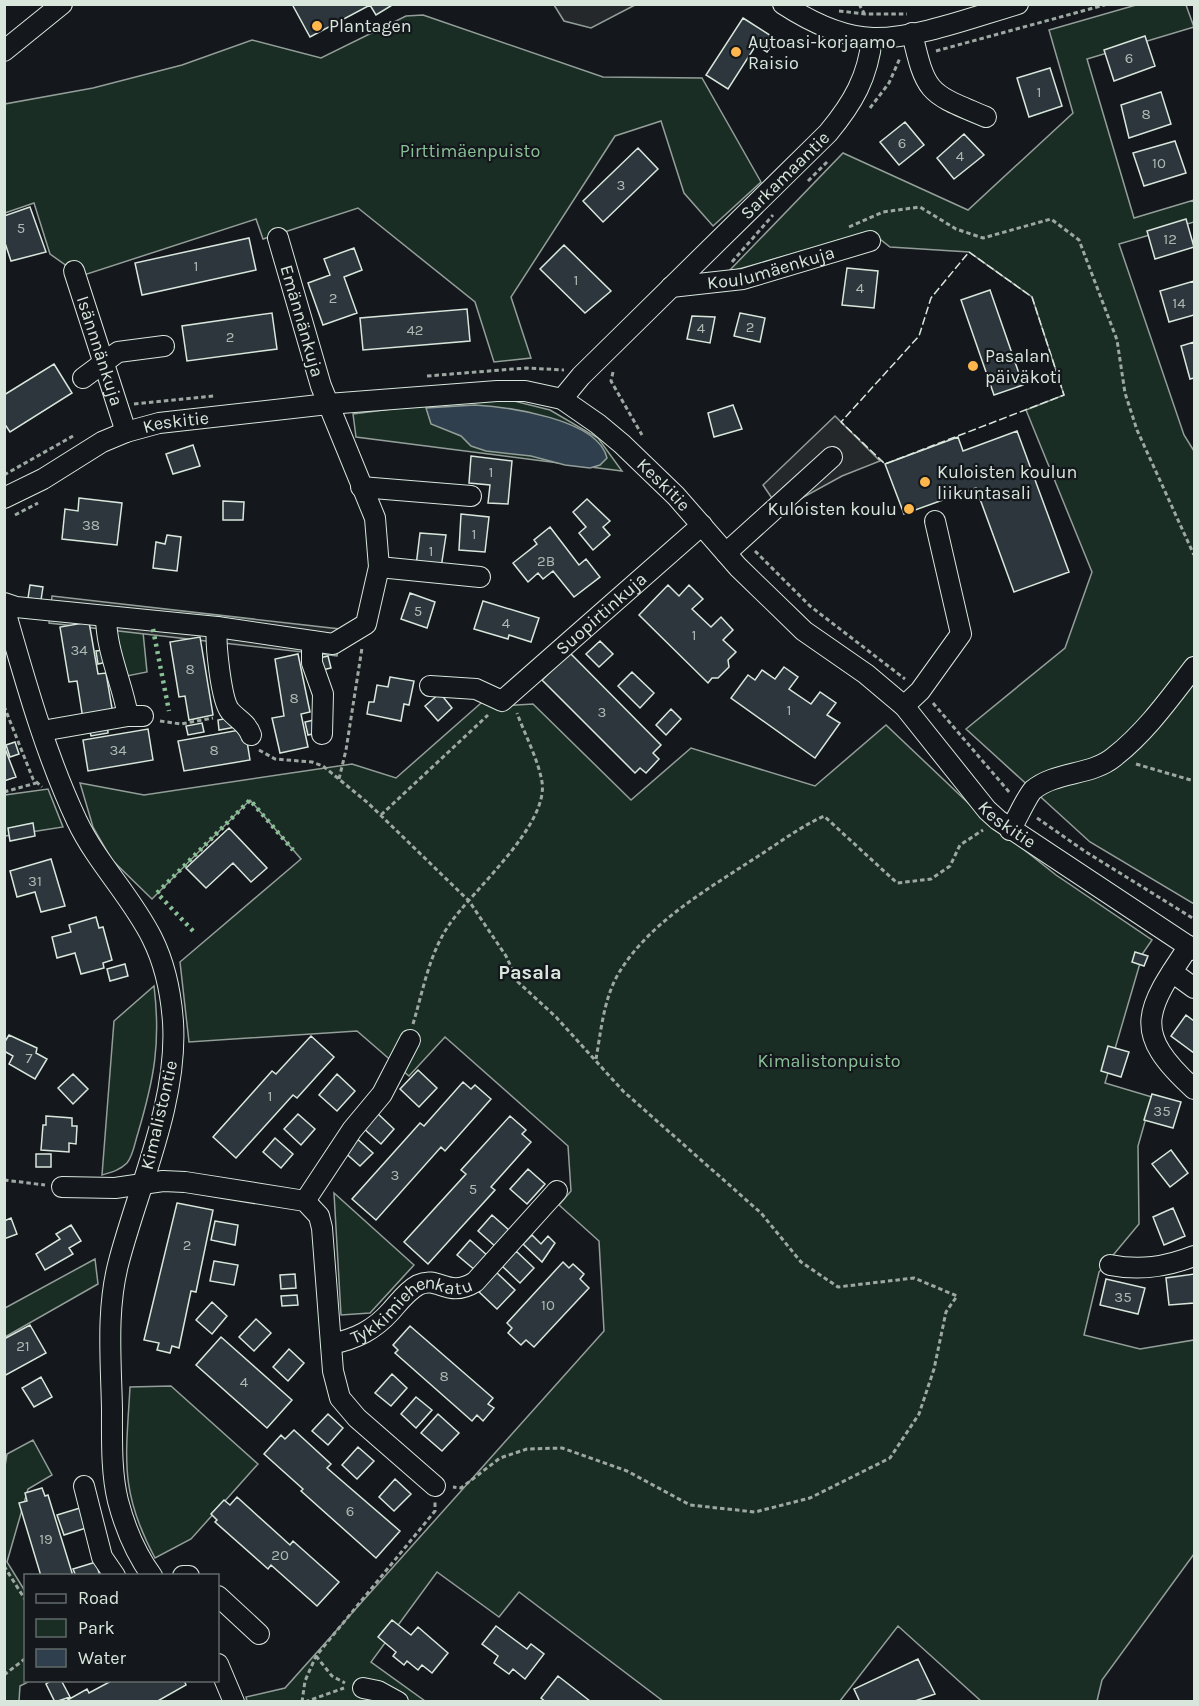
<svg xmlns="http://www.w3.org/2000/svg" width="1199" height="1706" viewBox="0 0 1199 1706" font-family="Karla,sans-serif">
  <style>
    .green { fill: #1a2d24; stroke: #939e99; stroke-width: 1.5 }
    .parking { fill: #24282b; stroke: #939e99; stroke-width: 1.5 }
    .water { fill: #2f3f4d; stroke: #939e99; stroke-width: 1.5 }
    .building { fill: #2c363c; stroke: #d8e6dc; stroke-width: 1.5 }
    .lines { fill: none; stroke-linecap: round; stroke-linejoin: round }
    .minor-casing { stroke: #d8e6dc; stroke-width: 22 }
    .path { stroke: #9da8a2; stroke-width: 3; stroke-dasharray: 4.5 3; stroke-linecap: butt }
    .minor { stroke: #14181c; stroke-width: 20 }
    .hedge { stroke: #8ac095; stroke-width: 4.5; stroke-dasharray: 3 4.5; stroke-linecap: butt }
    .fence { stroke: #d8e6dc; stroke-width: 1.5; stroke-dasharray: 8 3; stroke-linecap: butt }
    .poi-dot { fill: #ffb74d; stroke: #14181c; stroke-width: 2 }
    .labels { text-anchor: middle; stroke-width: 4.5; stroke-linejoin: round; paint-order: stroke }
    .number-label { font-size: 15px; fill: #adbab4 }
    .poi-label { font-size: 18px; fill: #d8e6dc; stroke: #14181c; text-anchor: start }
    .park-label { font-size: 18px; fill: #8ac095; stroke: #14181c }
    .street-label { font-size: 18px; fill: #d8e6dc; stroke: #14181c }
    .neighbourhood-label { font-size: 20px; font-weight: bold; fill: #d8e6dc; stroke: #14181c }
  </style>
  <rect width="100%" height="100%" fill="#14181c"/>
  <path class="green" d="M1136,5H1186L1194,27L1087,59L1134,218L1194,200V222L1119,244L1184,435L1194,451V904L1090,842L966,729L1065,648L1092,572L1026,410L1064,395L1032,297L969,252L890,247L871,232L728,272L843,153L968,210L1073,113L1049,30Z
    M423,15L603,77L702,78L761,182L713,226L684,193L661,121L615,136L511,297L531,358L494,362L475,302L358,208L263,239L256,219L81,276L50,254L34,203L5,213V104L93,88L182,65L252,40L321,58L406,16Z
    M506,399L550,410L598,438L622,471L356,437L353,414L423,405Z
    M114,628L143,632L147,672L127,676Z
    M489,696L497,706L533,704L631,800L691,748L815,786L886,725L983,817L1056,875L1152,940L1143,953L1105,1083L1152,1097L1138,1146L1139,1224L1099,1272L1084,1335L1140,1349L1194,1340V1554L1102,1680L1097,1701H981L898,1626L840,1701H663L519,1592L499,1617L437,1572L371,1662L425,1701H247L246,1697L285,1688L604,1331L599,1241L559,1205L571,1191L568,1146L445,1037L409,1076L357,1031L189,1042L180,962L301,859L250,800L152,899L112,860L93,827L80,783L144,795L352,764L396,778Z
    M48,789L63,827L5,836V795Z
    M154,986C161,1043 154,1079 138,1133C135,1142 133,1156 127,1163C120,1170 112,1172 102,1175L114,1021Z
    M334,1193L414,1265L370,1313L341,1315Z
    M95,1259L98,1284L5,1337V1308Z
    M171,1386L258,1464L191,1539L155,1558C119,1491 126,1459 130,1387Z
    M33,1440L52,1475L28,1489L7,1562L25,1591L26,1680L30,1681L20,1686L19,1701L5,1702V1466L7,1454Z"/>
  <path class="parking" d="M554,5H635L591,28L564,21Z
    M835,416L880,461L842,476L780,510L763,485Z
    M52,596L340,629L337,656L49,623Z"/>
  <path class="water" d="M475,405C509,407 598,419 607,458L600,465L590,468L565,465L531,456L486,451L471,446L461,436L431,424L426,408Z"/>
  <path class="building" d="M292,4H394L376,15L370,5L310,37Z
    M743,18L776,39L767,52L756,45L728,89L706,75Z
    M1145,36L1155,66L1114,81L1104,50Z
    M1050,68L1062,106L1029,117L1017,78Z
    M1161,92L1171,124L1129,138L1121,105Z
    M905,122L924,145L899,165L880,142Z
    M964,134L984,155L954,179L937,158Z
    M1175,141L1186,173L1144,186L1133,153Z
    M638,148L658,169L603,222L583,201Z
    M30,207L46,252L11,261L4,240V216Z
    M1186,219L1194,247L1155,259L1147,231Z
    M249,238L256,270L142,295L135,263Z
    M564,245L611,291L585,313L540,269Z
    M354,248L362,270L344,277L357,313L323,325L308,283L330,275L324,259Z
    M847,268L878,271L874,308L842,305Z
    M1194,281V315L1169,322L1160,291Z
    M990,290L1023,385L994,395L961,300Z
    M467,309L470,341L363,350L360,318Z
    M272,313L277,349L187,361L182,326Z
    M740,313L765,318L760,342L734,336Z
    M692,316L715,317L710,343L687,339Z
    M1194,342V378L1190,379L1181,346Z
    M54,364L72,393L10,432L4,423V395Z
    M733,405L742,429L714,437L708,413Z
    M1017,431L1069,572L1014,592L976,488L904,514L885,464L958,437L963,451Z
    M193,445L200,466L173,474L166,454Z
    M471,456L512,461L508,504L488,503L490,485L469,483Z
    M79,498L122,503L117,545L62,539L65,509L78,511Z
    M587,499L610,521L603,527L610,535L593,550L579,533L586,527L573,512Z
    M223,501L244,502L243,520H223Z
    M461,514L489,517L485,552L459,550Z
    M550,527L579,565L586,559L600,577L574,597L553,571L543,579L538,573L528,582L513,563L537,544L534,540Z
    M420,533L446,535L441,568L416,566Z
    M167,535L181,537L177,571L153,568L156,542L165,544Z
    M30,585L43,587L41,600L28,598Z
    M668,585L679,596L689,585L703,599L692,609L711,627L721,617L733,630L723,640L736,652L728,660L729,667L718,678H712L708,683L639,615Z
    M410,593L435,602L427,628L401,619Z
    M483,601L539,618L531,642L509,635L508,639L474,629Z
    M89,622L98,674L106,673L113,714L83,719L77,681L69,682L60,627Z
    M200,637L213,715L189,720L185,696L179,697L170,642Z
    M600,641L613,654L599,667L586,654Z
    M104,650L107,662L98,664L96,651Z
    M570,653L661,745L653,753L659,759L646,773L640,768L635,773L542,680Z
    M298,654L310,712L301,714L308,747L280,753L272,718L284,716L275,659Z
    M328,656L331,668L318,671L315,659Z
    M784,667L798,677L789,689L811,704L820,692L836,703L827,715L840,723L815,758L731,698L748,675L755,680L762,670L775,679Z
    M632,672L654,693L640,708L618,686Z
    M390,677L414,681L409,705L404,704L401,721L367,714L369,702H374L377,685L388,687Z
    M440,693L452,708L438,721L425,706Z
    M671,709L681,719L666,735L656,725Z
    M234,717L236,727L219,730L218,720Z
    M314,720L317,733L308,735L305,722Z
    M107,723L108,733L91,736L89,727Z
    M202,723L204,732L188,735L186,726Z
    M148,729L153,760L88,771L83,740Z
    M245,729L250,760L184,771L178,741Z
    M15,742L19,754L10,757L6,745Z
    M4,746L16,777L4,781Z
    M33,823L35,836L10,841L8,828Z
    M229,828L267,868L251,882L233,863L206,888L186,868Z
    M51,859L65,906L41,912L35,892L17,897L10,871Z
    M96,917L99,928L103,927L112,960L103,963L104,968L81,974L75,953L57,958L52,937L71,932L69,925Z
    M1135,952L1148,956L1144,966L1132,962Z
    M125,964L128,976L110,981L107,969Z
    M1186,1015L1194,1021V1053L1171,1036Z
    M9,1035L37,1048L36,1053L47,1059L35,1079L9,1064L13,1056L4,1051V1043Z
    M311,1036L334,1057L297,1098L293,1095L236,1158L213,1137L272,1071L276,1074Z
    M1108,1046L1129,1052L1121,1077L1101,1071Z
    M418,1070L437,1088L419,1107L400,1089Z
    M73,1074L88,1089L73,1104L58,1088Z
    M337,1074L355,1091L337,1111L319,1095Z
    M463,1082L471,1089L475,1085L491,1099L445,1151L441,1147L376,1220L352,1199L420,1123L424,1126Z
    M1152,1094L1181,1102L1173,1128L1144,1120Z
    M376,1112L394,1129L381,1144L362,1127Z
    M298,1114L315,1129L301,1145L284,1129Z
    M46,1116L72,1118V1126H77L76,1144L69,1143V1152L41,1150L43,1125H46Z
    M510,1116L526,1130L522,1134L531,1142L491,1187L495,1190L428,1264L404,1242L466,1174L461,1170Z
    M354,1136L373,1153L360,1166L342,1150Z
    M275,1138L293,1154L281,1168L263,1152Z
    M1171,1150L1188,1173L1170,1187L1152,1164Z
    M36,1154H51V1167H36Z
    M528,1169L545,1184L527,1204L510,1189Z
    M177,1203L213,1210L196,1292L191,1291L179,1348L172,1346L170,1353L157,1350L159,1343L144,1340Z
    M1173,1208L1185,1236L1164,1245L1153,1217Z
    M492,1215L510,1231L496,1247L478,1231Z
    M11,1218L17,1234L4,1239V1221Z
    M215,1221L238,1225L235,1245L211,1240Z
    M71,1225L81,1241L69,1248L73,1254L45,1270L36,1254L60,1239L56,1234Z
    M532,1235L541,1244L548,1236L555,1243L542,1262L523,1244Z
    M470,1240L488,1256L475,1270L457,1255Z
    M516,1251L534,1268L520,1283L502,1266Z
    M214,1261L238,1265L234,1285L210,1281Z
    M563,1262L569,1268L573,1264L584,1274L580,1279L589,1288L534,1347L526,1340L521,1345L508,1333L512,1328L507,1323Z
    M496,1272L515,1290L497,1309L478,1291Z
    M295,1274L296,1288L281,1289L280,1275Z
    M1194,1274V1303L1169,1305L1166,1278Z
    M1106,1279L1145,1288L1138,1314L1100,1305Z
    M297,1295L298,1305L282,1306L281,1296Z
    M212,1302L227,1316L212,1334L196,1320Z
    M256,1319L271,1333L254,1351L239,1337Z
    M30,1325L46,1353L4,1376V1339Z
    M410,1326L493,1398L488,1404L494,1408L483,1421L477,1415L472,1421L395,1353L398,1350L393,1345Z
    M221,1337L292,1400L267,1428L196,1365Z
    M289,1349L304,1363L288,1381L273,1367Z
    M392,1374L407,1388L391,1406L375,1393Z
    M41,1377L52,1397L34,1407L22,1388Z
    M416,1397L432,1410L416,1428L401,1414Z
    M328,1414L343,1428L328,1445L312,1431Z
    M438,1414L459,1433L442,1451L421,1433Z
    M294,1430L331,1464L327,1468L400,1531L376,1558L301,1491L303,1489L264,1454L281,1435L285,1439Z
    M358,1447L374,1461L357,1479L342,1465Z
    M395,1479L411,1494L394,1511L379,1497Z
    M42,1488L45,1496L48,1495L73,1576H41L19,1503L27,1501L25,1493Z
    M237,1497L290,1545L293,1541L339,1582L317,1606L271,1565L268,1569L215,1522L217,1520L211,1514L224,1500L230,1505Z
    M80,1508L86,1528L64,1535L57,1515Z
    M96,1562L100,1576H76L73,1569Z
    M392,1620L411,1635L418,1627L448,1653L432,1673L422,1665L418,1670L407,1661L404,1665L393,1656L396,1652L378,1637Z
    M496,1626L527,1649L531,1644L544,1654L525,1679L513,1669L509,1674L494,1663L498,1656L482,1644Z
    M918,1659L935,1694L912,1702H860L854,1689Z
    M558,1676L590,1701L589,1702H546L541,1698Z
    M52,1680H61L70,1697L55,1702L46,1684Z
    M113,1680H184L186,1685L156,1702H64L87,1689L89,1693Z"/>
  <g class="lines">
    <g class="minor-casing">
      <g id="minor">
        <path d="M783,4C809,21 841,37 873,38C916,39 976,16 1018,4"/>
        <path d="M912,33C926,95 929,93 986,117"/>
        <path d="M4,51L62,4"/>
        <path id="s1" d="M74,271L126,432"/>
        <path id="s2" d="M671,287L743,279L870,241"/>
        <path d="M83,378L118,352L164,346"/>
        <path id="s3" d="M562,399L581,376L828,133C853,103 868,77 872,38"/>
        <path d="M361,487L471,496"/>
        <path id="s4" d="M4,498L43,479L102,442L126,432L159,423L328,404L497,391H525L562,399L598,424L622,444L676,496L738,567L804,631L866,674L904,706L987,810L998,820L1194,950"/>
        <path d="M726,553L832,457"/>
        <path d="M379,567L480,577"/>
        <path d="M4,603L16,607L217,627L333,644L366,624L379,567L375,518L321,386L278,238"/>
        <path d="M4,607C25,680 45,753 77,821C97,863 131,896 152,938C165,964 171,993 173,1022C178,1102 139,1185 119,1261C106,1309 111,1360 112,1409C112,1439 111,1473 118,1501C125,1528 136,1554 152,1576"/>
        <path d="M106,616C106,651 122,682 128,716H143"/>
        <path d="M217,627C215,642 221,700 230,711C238,720 247,723 251,735"/>
        <path d="M312,641V663L323,694L322,734"/>
        <path id="s5" d="M430,686L476,689L502,701L702,525"/>
        <path d="M904,706L920,691L961,634L935,521"/>
        <path d="M42,731L128,716"/>
        <path d="M1010,830C1016,821 1027,796 1033,790C1056,771 1091,776 1114,757C1146,732 1170,698 1194,667"/>
        <path d="M1189,946C1145,1011 1131,1032 1194,1089"/>
        <path d="M1172,972L1194,988"/>
        <path d="M62,1187L115,1188L163,1181L185,1182L305,1201L319,1216L322,1228L333,1371L340,1398L357,1418L435,1486"/>
        <path d="M305,1201L352,1130L382,1094L410,1040"/>
        <path d="M1110,1265C1140,1271 1166,1267 1194,1256"/>
        <path id="s6" d="M331,1344C356,1339 374,1330 391,1311C399,1302 407,1291 418,1285C439,1275 447,1299 475,1282L557,1191"/>
        <path d="M84,1486L102,1557L115,1576"/>
        <path d="M183,1576H189"/>
        <path d="M218,1596L259,1634"/>
        <path d="M218,1664L234,1702"/>
        <path d="M363,1688L378,1691L398,1702"/>
      </g>
    </g>
    <path class="path" d="M859,4L864,13
      M839,11L865,14H907
      M936,51L1108,4
      M870,108L889,83L900,58
      M808,181L827,162
      M849,227L883,212L920,207L956,229L983,238L1051,219L1079,240L1117,340L1125,393L1137,430L1194,555
      M732,262L773,215
      M613,372L611,381L642,435
      M427,376L526,368L564,370
      M134,404L214,396
      M4,475L73,436
      M15,515L38,503
      M755,551L810,606L905,679
      M933,703L1010,793
      M4,706L33,779L42,787
      M160,721L181,724L213,718
      M259,750L275,759L312,762L323,766L368,803L469,901L506,956L518,982L556,1017L623,1091L761,1213L801,1262L838,1287L914,1278L957,1296L946,1312L934,1369L919,1414L890,1458L810,1498L755,1512L690,1505L627,1471L562,1448L527,1449L500,1458L461,1488L453,1487
      M1136,764L1194,781
      M339,779L346,750L362,648
      M4,792L36,783
      M381,815L488,715
      M1037,818L1086,852L1194,919
      M413,1024C423,991 429,954 449,925C472,891 549,825 542,782C538,759 525,735 517,713
      M596,1059C601,1031 604,996 620,971C650,923 703,892 749,862C775,846 796,829 824,816L897,883L931,879L950,866L960,845L983,830
      M4,1180L45,1185
      M4,1566L26,1601
      M316,1656L332,1676L345,1683
      M4,1675L26,1658
      M302,1702L305,1681L316,1656L435,1511V1502
      M305,1702L344,1688"/>
    <use href="#minor" class="minor"/>
    <path class="hedge" d="M153,629L169,711
      M193,931L157,893L250,800L293,850"/>
    <path class="fence" d="M969,252L1032,297L1064,395L885,464L841,422L919,336L931,298Z"/>
  </g>
  <g class="poi-dot">
    <circle cx="317" cy="26" r="6"/>
    <circle cx="736" cy="52" r="6"/>
    <circle cx="973" cy="366" r="6"/>
    <circle cx="925" cy="482" r="6"/>
    <circle cx="909" cy="509" r="6"/>
  </g>
  <g class="labels">
    <g class="number-label">
      <text x="1129" y="63">6</text>
      <text x="1039" y="97">1</text>
      <text x="1146" y="119">8</text>
      <text x="902" y="148">6</text>
      <text x="960" y="161">4</text>
      <text x="1159" y="168">10</text>
      <text x="621" y="190">3</text>
      <text x="21" y="233">5</text>
      <text x="1170" y="244">12</text>
      <text x="196" y="271">1</text>
      <text x="576" y="285">1</text>
      <text x="860" y="293">4</text>
      <text x="333" y="303">2</text>
      <text x="1179" y="308">14</text>
      <text x="750" y="332">2</text>
      <text x="701" y="333">4</text>
      <text x="415" y="335">42</text>
      <text x="230" y="342">2</text>
      <text x="491" y="477">1</text>
      <text x="91" y="530">38</text>
      <text x="474" y="539">1</text>
      <text x="431" y="556">1</text>
      <text x="546" y="566">2B</text>
      <text x="418" y="616">5</text>
      <text x="506" y="628">4</text>
      <text x="694" y="640">1</text>
      <text x="79" y="655">34</text>
      <text x="190" y="674">8</text>
      <text x="294" y="703">8</text>
      <text x="789" y="715">1</text>
      <text x="602" y="717">3</text>
      <text x="118" y="755">34</text>
      <text x="214" y="755">8</text>
      <text x="35" y="886">31</text>
      <text x="29" y="1063">7</text>
      <text x="270" y="1101">1</text>
      <text x="1162" y="1116">35</text>
      <text x="395" y="1180">3</text>
      <text x="473" y="1194">5</text>
      <text x="187" y="1250">2</text>
      <text x="1123" y="1302">35</text>
      <text x="548" y="1310">10</text>
      <text x="23" y="1351">21</text>
      <text x="444" y="1381">8</text>
      <text x="244" y="1387">4</text>
      <text x="350" y="1516">6</text>
      <text x="46" y="1544">19</text>
      <text x="280" y="1560">20</text>
    </g>
    <g class="poi-label">
      <text x="329" y="32">Plantagen</text>
      <text x="748" y="48">Autoasi-korjaamo<tspan x="748" dy="21">Raisio</tspan></text>
      <text x="985" y="362">Pasalan<tspan x="985" dy="21">päiväkoti</tspan></text>
      <text x="937" y="478">Kuloisten koulun<tspan x="937" dy="21">liikuntasali</tspan></text>
      <text x="897" y="515" text-anchor="end">Kuloisten koulu</text>
    </g>
    <g class="park-label">
      <text x="470" y="157">Pirttimäenpuisto</text>
      <text x="829" y="1067">Kimalistonpuisto</text>
    </g>
    <g class="street-label">
      <text dy="6" stroke="none"><textPath href="#s3" startOffset="316">Sarkamaantie</textPath></text>
      <text dy="6" stroke="none"><textPath href="#s2" startOffset="102">Koulumäenkuja</textPath></text>
      <text transform="translate(302 321) rotate(74)" y="6">Emännänkuja</text>
      <text dy="6" stroke="none"><textPath href="#s1" startOffset="84">Isännnänkuja</textPath></text>
      <text dy="6" stroke="none"><textPath href="#s4" startOffset="190">Keskitie</textPath></text>
      <text dy="6" stroke="none"><textPath href="#s4" startOffset="712">Keskitie</textPath></text>
      <text dy="6" stroke="none"><textPath href="#s5" startOffset="207">Suopirtinkuja</textPath></text>
      <text dy="6" stroke="none"><textPath href="#s4" startOffset="1198">Keskitie</textPath></text>
      <text transform="translate(159 1115) rotate(-77)" y="6">Kimalistontie</text>
      <text dy="6" stroke="none"><textPath href="#s6" startOffset="92">Tykkimiehenkatu</textPath></text>
    </g>
    <g class="neighbourhood-label">
      <text x="530" y="979">Pasala</text>
    </g>
  </g>
  <rect width="1199" height="1706" fill="none" stroke="#d8e6dc" stroke-width="12"/>
  <rect x="24" y="1574" width="195" height="108" fill="#14181c" stroke="#626a69" stroke-width="1.5"/>
  <rect x="36" y="1594" width="30" height="9" fill="#14181c" stroke="#626a69" stroke-width="1.5"/>
  <text x="78" y="1604" font-size="18" fill="#d8e6dc">Road</text>
  <rect x="36" y="1619" width="30" height="18" fill="#1a2d24" stroke="#626a69" stroke-width="1.5"/>
  <text x="78" y="1634" font-size="18" fill="#d8e6dc">Park</text>
  <rect x="36" y="1649" width="30" height="18" fill="#2f3f4d" stroke="#626a69" stroke-width="1.5"/>
  <text x="78" y="1664" font-size="18" fill="#d8e6dc">Water</text>
</svg>
